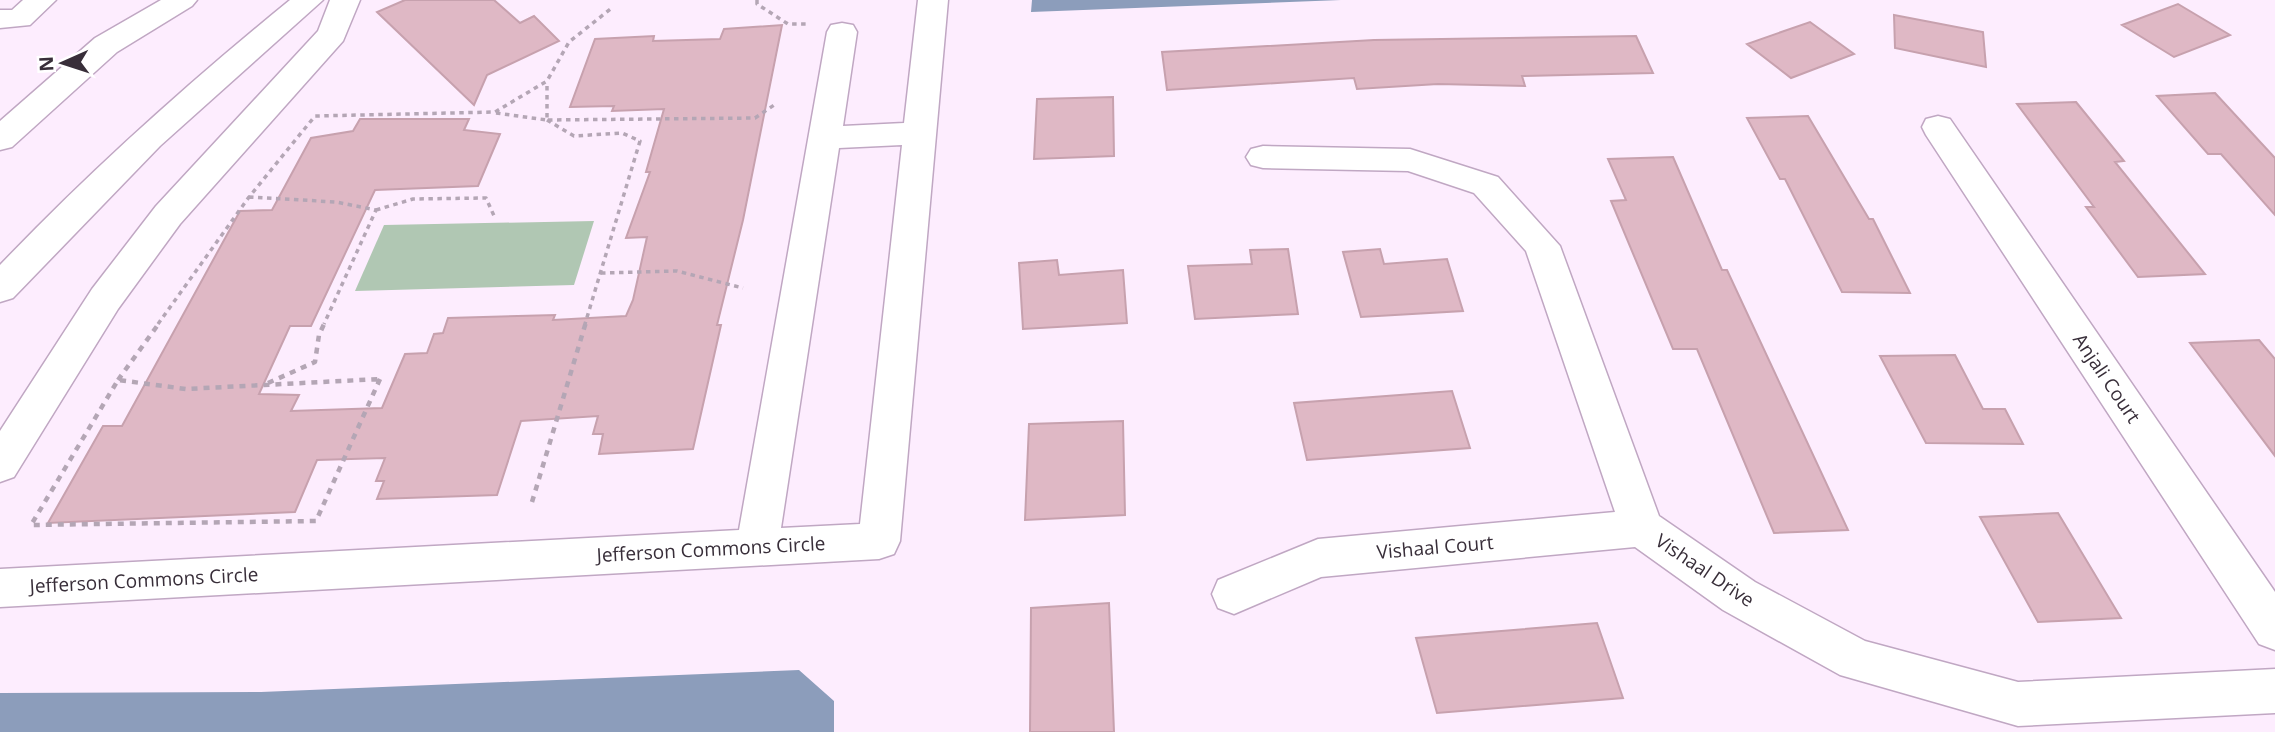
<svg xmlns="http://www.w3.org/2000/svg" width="2275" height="732" viewBox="0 0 2275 732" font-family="'Open Sans',sans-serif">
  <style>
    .green { fill: #b0c7b3 }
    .water { fill: #8c9dbb }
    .building { fill: #dfb8c5; stroke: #c7a1ae; stroke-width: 2 }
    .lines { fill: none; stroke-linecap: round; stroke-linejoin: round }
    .minor-casing { stroke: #c0a7c3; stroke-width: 3 }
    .path-far1 { stroke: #b4a6b5; stroke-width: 3.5; stroke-dasharray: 4.5 4.5; stroke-linecap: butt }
    .path { stroke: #b4a6b5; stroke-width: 4.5; stroke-dasharray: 6 6; stroke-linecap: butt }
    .minor { fill: #fff; fill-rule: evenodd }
    .labels { text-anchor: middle; stroke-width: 5; stroke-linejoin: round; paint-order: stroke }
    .street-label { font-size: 19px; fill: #382e39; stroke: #fff }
  </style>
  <rect width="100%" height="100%" fill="#fdedfe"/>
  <path class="green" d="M594,221L574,285L355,291L384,225Z"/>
  <path class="water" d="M1032,0H1341L1031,12Z
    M799,670L834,701V732H0V693L261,692Z"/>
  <path class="building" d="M405,0H494L520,23L534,16L559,41L487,75L474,105L377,12Z
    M2178,4L2230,35L2174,57L2122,25Z
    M1894,15L1983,32L1986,67L1895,48Z
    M1810,22L1854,54L1791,78L1747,44Z
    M782,25L743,220L717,325H721L693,449L599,454L603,434H593L598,416L521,421L497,495L377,499L384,481H376L385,458L317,460L295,512L48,523L103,426H122L240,211L272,210L311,138L353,131L360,119H469L464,130L500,134L478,186L375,190L311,326H290L259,394L299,395L291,411L382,408L405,354L427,353L434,334L443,333L448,318L555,315L553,320L626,316L633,300L647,237L626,238L650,172H646L664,109L612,111L614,106L570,107L595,39L654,36L653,41L720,39L724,29Z
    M1636,36L1653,73L1522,76L1525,86L1438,84L1357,89L1354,78L1167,90L1162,52L1374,40Z
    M2215,93L2275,158V215L2221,154H2208L2157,96Z
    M1113,97L1114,156L1034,159L1037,99Z
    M2076,102L2124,161L2115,162L2205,274L2138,277L2086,207H2094L2017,104Z
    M1808,116L1869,219H1873L1910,293L1842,292L1785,179H1780L1747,118Z
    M1673,157L1722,270H1727L1848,530L1774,533L1697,349H1673L1611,201L1626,200L1608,159Z
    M1288,249L1298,314L1195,319L1188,266L1252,264L1250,250Z
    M1380,249L1384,264L1447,259L1463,311L1361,317L1343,252Z
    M1057,260L1059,275L1123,270L1127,323L1023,329L1019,263Z
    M2259,340L2275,359V456L2190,343Z
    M1955,355L1983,409H2005L2023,444L1926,443L1880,356Z
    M1452,391L1470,448L1307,460L1294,403Z
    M1123,421L1125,515L1025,520L1029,424Z
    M2058,513L2121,618L2038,622L1980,517Z
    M1109,603L1114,732H1030L1031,608Z
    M1597,623L1623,698L1437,713L1416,638Z"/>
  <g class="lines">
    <g class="minor-casing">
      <path id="minor" d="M23,0H56L30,25L0,28V10H12Z
        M161,0H197L192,6L117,52L12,147L0,150V121L95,38Z
        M290,0H323L160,146L13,298L0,302V265C91,170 188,83 290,0Z
        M330,0H360L343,41L180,224L118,309L14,477L0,482V431L92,289L156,206L318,31Z
        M918,0H948L900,541L894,554L879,559L0,607V569L739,530L827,32L831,25L842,23L853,25L857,32L843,126L904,123ZM902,145L860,524L781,528L839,148Z
        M1938,116L1950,119L2275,592V650L2259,644L1926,135L1922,127L1926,119Z
        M1263,146L1410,149L1498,177L1560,246L1659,516L1755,582L1865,641L2018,682L2275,669V713L2018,726L1840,675L1723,610L1635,547L1321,577L1234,614L1218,608L1212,594L1218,580L1318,539L1615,512L1526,251L1474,193L1408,171L1263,168L1251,165L1246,157L1251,149Z"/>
    </g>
    <path class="path-far1" d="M757,0V4L788,24H809
      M496,113L547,120V82
      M547,120L574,136L622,133L640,141L585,324
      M548,120L755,118L777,103
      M249,197L336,202L376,210L324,324
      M376,210L413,199L486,198L495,218
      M601,273L677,271L743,288
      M158,324L249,197L315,116L495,112L547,81L569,42L613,7"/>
    <path class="path" d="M380,379L316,521L31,525L118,380L186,389Z
      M118,380L160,322
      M268,383L315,362L319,335L325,322
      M532,502L586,322"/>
    <use href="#minor" class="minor"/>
  </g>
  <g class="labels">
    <g class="street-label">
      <text transform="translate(2107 378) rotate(56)" y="7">Anjali Court</text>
      <text transform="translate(1435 547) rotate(-5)" y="7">Vishaal Court</text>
      <text transform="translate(711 549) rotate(-3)" y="7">Jefferson Commons Circle</text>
      <text transform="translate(1705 570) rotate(34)" y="7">Vishaal Drive</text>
      <text transform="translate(144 580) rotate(-3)" y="7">Jefferson Commons Circle</text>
    </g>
  </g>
  <g transform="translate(63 63) rotate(267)" stroke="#ffffff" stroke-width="5" paint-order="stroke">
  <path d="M0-5L12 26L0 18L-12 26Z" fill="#382e39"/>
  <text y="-10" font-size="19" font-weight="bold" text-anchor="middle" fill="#382e39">N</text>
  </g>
</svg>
